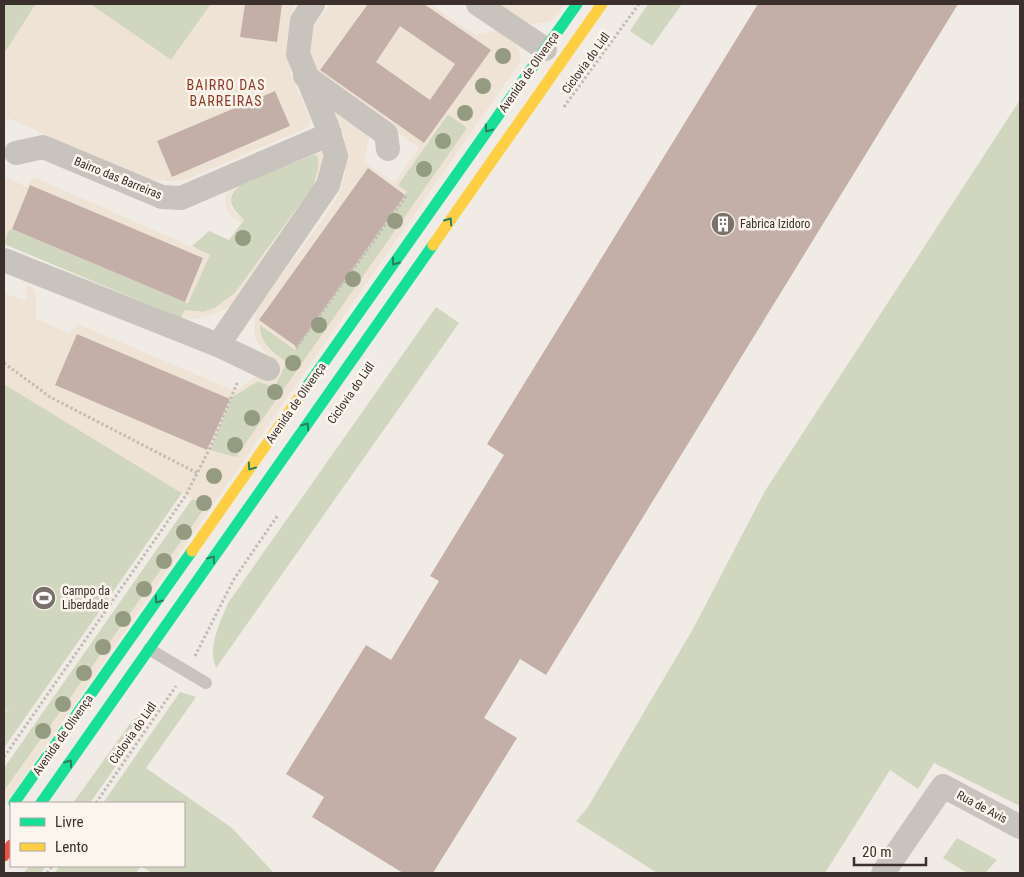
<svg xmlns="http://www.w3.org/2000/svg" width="1024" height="877" viewBox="0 0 1024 877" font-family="'Roboto Condensed',sans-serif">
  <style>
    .green { fill: #d1d6bf }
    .plaza { fill: #eee3d5; fill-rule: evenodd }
    .building { fill: #c3afa7; fill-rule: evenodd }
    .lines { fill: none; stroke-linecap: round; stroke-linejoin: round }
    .path { stroke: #c2bbb6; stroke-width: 3; stroke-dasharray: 2.5 2.5; stroke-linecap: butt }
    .lane { stroke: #c9c3be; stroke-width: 12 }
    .street { stroke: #c9c3be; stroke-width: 24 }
    .fast { stroke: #16e098; stroke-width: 11 }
    .slow { stroke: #ffcf43; stroke-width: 11 }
    .jam { stroke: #f24e42; stroke-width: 11 }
    .tree { fill: #959b80 }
    .oneway { stroke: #2a7f5c }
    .labels { text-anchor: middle; stroke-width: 5; stroke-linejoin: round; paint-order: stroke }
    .street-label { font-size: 12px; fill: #3b302b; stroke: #fbf5ee }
    .poi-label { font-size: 12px; fill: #3b302b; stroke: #fbf5ee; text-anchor: start }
    .neighbourhood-label { font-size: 14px; letter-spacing: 1px; fill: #8c3b22; stroke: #fbf5ee }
  </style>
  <rect width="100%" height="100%" fill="#f0ebe5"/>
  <path class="green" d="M4,4H36L4,54Z
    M90,4H211L171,60Z
    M648,4H682L652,46L630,31Z
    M1020,100V806L934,763L918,789L890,770L825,873H657L576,821L588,807L693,629L765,491Z
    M448,114L468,128L236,458L209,450L232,397L258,381L274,387L286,362C273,352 259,344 260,324L295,350L405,195L407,192L398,185Z
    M315,154L318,158V169L314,185L235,293L215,308L203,312L185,310L181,318L4,244L8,231L12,229L188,303L209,255L192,246L209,231L229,240L244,220C232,208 224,200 240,185Z
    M436,307L459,323L216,668C207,646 220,624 228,603Z
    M4,384L182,493L4,748V714L12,702L4,713Z
    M192,499L207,506L4,791V768Z
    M180,692L196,697L146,768L232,828L274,873H152L141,866L136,873H54L60,866H184V803H103Z
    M158,706L90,803H73L132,721L150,708Z
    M957,838L997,860L985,873H967L943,858Z
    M29,866H46L41,873H24Z"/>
  <path class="plaza" d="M36,4H90L171,60L211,4H245L240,37L276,42L282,4H294L288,59L291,75L310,119L309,125L306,128L185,180L173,181L147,180L8,118L4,127V54ZM275,91L290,127L172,177L157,141Z
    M331,4H368L355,23L387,45L400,26L455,64L441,84L458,96L490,50L424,4H430L475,35L498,30L515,43L520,52V62L4,806V791L206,506L182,493L4,384V293L26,301L27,285L32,287L36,292V319L69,333L78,324L235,391L257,376L271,382L280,363L267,355L256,340L254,332L255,315L257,308L326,215L339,193L345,175L346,156L344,136L332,110L370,131L364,162L394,183L419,148L316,76L311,61V40L315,24ZM342,38L446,112L424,143L320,69ZM448,114L467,128L236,457L210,450L232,397L258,381L274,388L287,362L268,349L259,331L260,325L295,350L297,347L259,319L367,169L405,195L407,192L398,185ZM78,334L229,399L208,450L55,385Z
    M499,4H566L549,22L531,24L521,20Z
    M319,148L324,152L323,175L237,300L229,307L214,314L195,319L181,318L185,310L203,312L215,308L235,293L314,185L318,169V157L315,154L310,156L240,185L232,193L230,204L234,212L244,220L241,223L230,215L227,209L225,200L228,190Z
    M4,176L26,187L34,177L210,255L188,303L185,302L203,258L31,185L12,229L8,231L4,241Z"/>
  <path class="building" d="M245,4H282L277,42L240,37Z
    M368,4H424L491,50L424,143L320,70ZM400,26L455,64L430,100L376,62Z
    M758,4H958L546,675L520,659L484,718L517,738L433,873H403L312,817L324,797L286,774L366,645L391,660L439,581L430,576L504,455L487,444Z
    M275,91L290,126L172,177L157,141Z
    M368,168L405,195L297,347L259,320Z
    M30,185L203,258L185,302L12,229Z
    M77,334L230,399L207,450L55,385Z"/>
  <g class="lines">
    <path class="path" d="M564,107L639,4
      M296,348L407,195L406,194
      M4,363L50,397L197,473
      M195,656L234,579L278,515
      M4,757L186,495L209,450L238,381
      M96,803L176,686
      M47,873L52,866"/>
    <path class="lane" d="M149,649L206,683"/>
    <path class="street" d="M478,4L545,49
      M305,76L386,134L388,149
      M16,153L43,147L162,197L181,198L330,134
      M4,260L218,345L268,369
      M218,345L328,185L336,156L327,126L298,54L302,21L313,4
      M883,873L943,786L1020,827"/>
    <path class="fast" d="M303,392L577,4
      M14,803L192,551
      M41,803L433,245"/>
    <path class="slow" d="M433,245L602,4
      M192,551L303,392"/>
    <path class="jam" d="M4,856L11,845"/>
  </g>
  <g class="tree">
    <circle cx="503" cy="56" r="8"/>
    <circle cx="483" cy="86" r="8"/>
    <circle cx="465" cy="113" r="8"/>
    <circle cx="443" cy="141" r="8"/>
    <circle cx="424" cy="169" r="8"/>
    <circle cx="395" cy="221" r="8"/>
    <circle cx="243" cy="238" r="8"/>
    <circle cx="353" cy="279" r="8"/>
    <circle cx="319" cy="325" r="8"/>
    <circle cx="293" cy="363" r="8"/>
    <circle cx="275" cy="392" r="8"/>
    <circle cx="252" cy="418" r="8"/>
    <circle cx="235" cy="445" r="8"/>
    <circle cx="214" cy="476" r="8"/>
    <circle cx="204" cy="503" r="8"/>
    <circle cx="184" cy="532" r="8"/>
    <circle cx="164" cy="561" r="8"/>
    <circle cx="144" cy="589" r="8"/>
    <circle cx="123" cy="619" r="8"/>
    <circle cx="103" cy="647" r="8"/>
    <circle cx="84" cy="673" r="8"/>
    <circle cx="63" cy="704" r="8"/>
    <circle cx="43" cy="731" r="8"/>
  </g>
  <defs><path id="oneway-chevron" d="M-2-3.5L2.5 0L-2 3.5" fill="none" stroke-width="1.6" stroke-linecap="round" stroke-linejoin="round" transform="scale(1.25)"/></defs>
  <g class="oneway">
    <use href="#oneway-chevron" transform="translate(488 129) rotate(125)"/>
    <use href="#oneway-chevron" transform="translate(449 221) rotate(-55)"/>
    <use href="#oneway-chevron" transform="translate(395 262) rotate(125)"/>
    <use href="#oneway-chevron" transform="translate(306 426) rotate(-55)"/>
    <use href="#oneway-chevron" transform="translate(251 467) rotate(125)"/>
    <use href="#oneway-chevron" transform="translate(212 559) rotate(-55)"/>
    <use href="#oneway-chevron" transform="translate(158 600) rotate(125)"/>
    <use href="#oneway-chevron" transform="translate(69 763) rotate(-55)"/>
  </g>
  <defs>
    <g id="building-disc" transform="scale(1.25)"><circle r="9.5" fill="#7a716c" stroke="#fbf5ee"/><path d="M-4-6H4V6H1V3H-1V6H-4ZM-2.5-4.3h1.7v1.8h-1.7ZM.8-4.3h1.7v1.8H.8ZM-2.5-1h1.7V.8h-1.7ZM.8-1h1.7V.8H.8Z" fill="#fff"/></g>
    <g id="stadium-disc" transform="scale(1.25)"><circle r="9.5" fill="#7a716c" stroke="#fbf5ee"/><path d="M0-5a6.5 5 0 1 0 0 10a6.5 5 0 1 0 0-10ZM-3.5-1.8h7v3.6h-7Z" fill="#fff"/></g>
  </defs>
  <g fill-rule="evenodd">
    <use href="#building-disc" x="723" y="224"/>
    <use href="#stadium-disc" x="44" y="598"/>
  </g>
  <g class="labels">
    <g class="street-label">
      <text transform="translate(586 63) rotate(-54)" y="4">Ciclovia do Lidl</text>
      <text transform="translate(529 72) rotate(-55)" y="4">Avenida de Olivença</text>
      <text transform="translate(118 178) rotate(22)" y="4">Bairro das Barreiras</text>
      <text transform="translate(351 393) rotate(-55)" y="4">Ciclovia do Lidl</text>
      <text transform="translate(296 403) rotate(-55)" y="4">Avenida de Olivença</text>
      <text transform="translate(133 733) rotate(-55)" y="4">Ciclovia do Lidl</text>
      <text transform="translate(63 735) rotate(-55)" y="4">Avenida de Olivença</text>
      <text transform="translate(982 807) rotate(28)" y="4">Rua de Avis</text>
    </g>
    <g class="poi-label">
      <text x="740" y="228">Fabrica Izidoro</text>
      <text x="62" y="595">Campo da<tspan x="62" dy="14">Liberdade</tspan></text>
    </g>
    <g class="neighbourhood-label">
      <text x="226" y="90">BAIRRO DAS<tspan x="226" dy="16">BARREIRAS</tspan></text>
    </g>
  </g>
  <rect width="1024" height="877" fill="none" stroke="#3b302b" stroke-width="10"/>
  <rect x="10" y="802" width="175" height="65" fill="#fbf5ee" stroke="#aea6a0"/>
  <rect x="20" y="818" width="25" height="8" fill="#16e098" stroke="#aea6a0"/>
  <text x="55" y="827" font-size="15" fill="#3b302b">Livre</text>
  <rect x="20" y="843" width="25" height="8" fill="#ffcf43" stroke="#aea6a0"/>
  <text x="55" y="852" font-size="15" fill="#3b302b">Lento</text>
  <path d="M854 857v8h72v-8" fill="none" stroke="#3b302b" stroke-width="2.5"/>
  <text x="862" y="857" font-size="15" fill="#3b302b" stroke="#fbf5ee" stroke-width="4" paint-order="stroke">20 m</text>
</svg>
